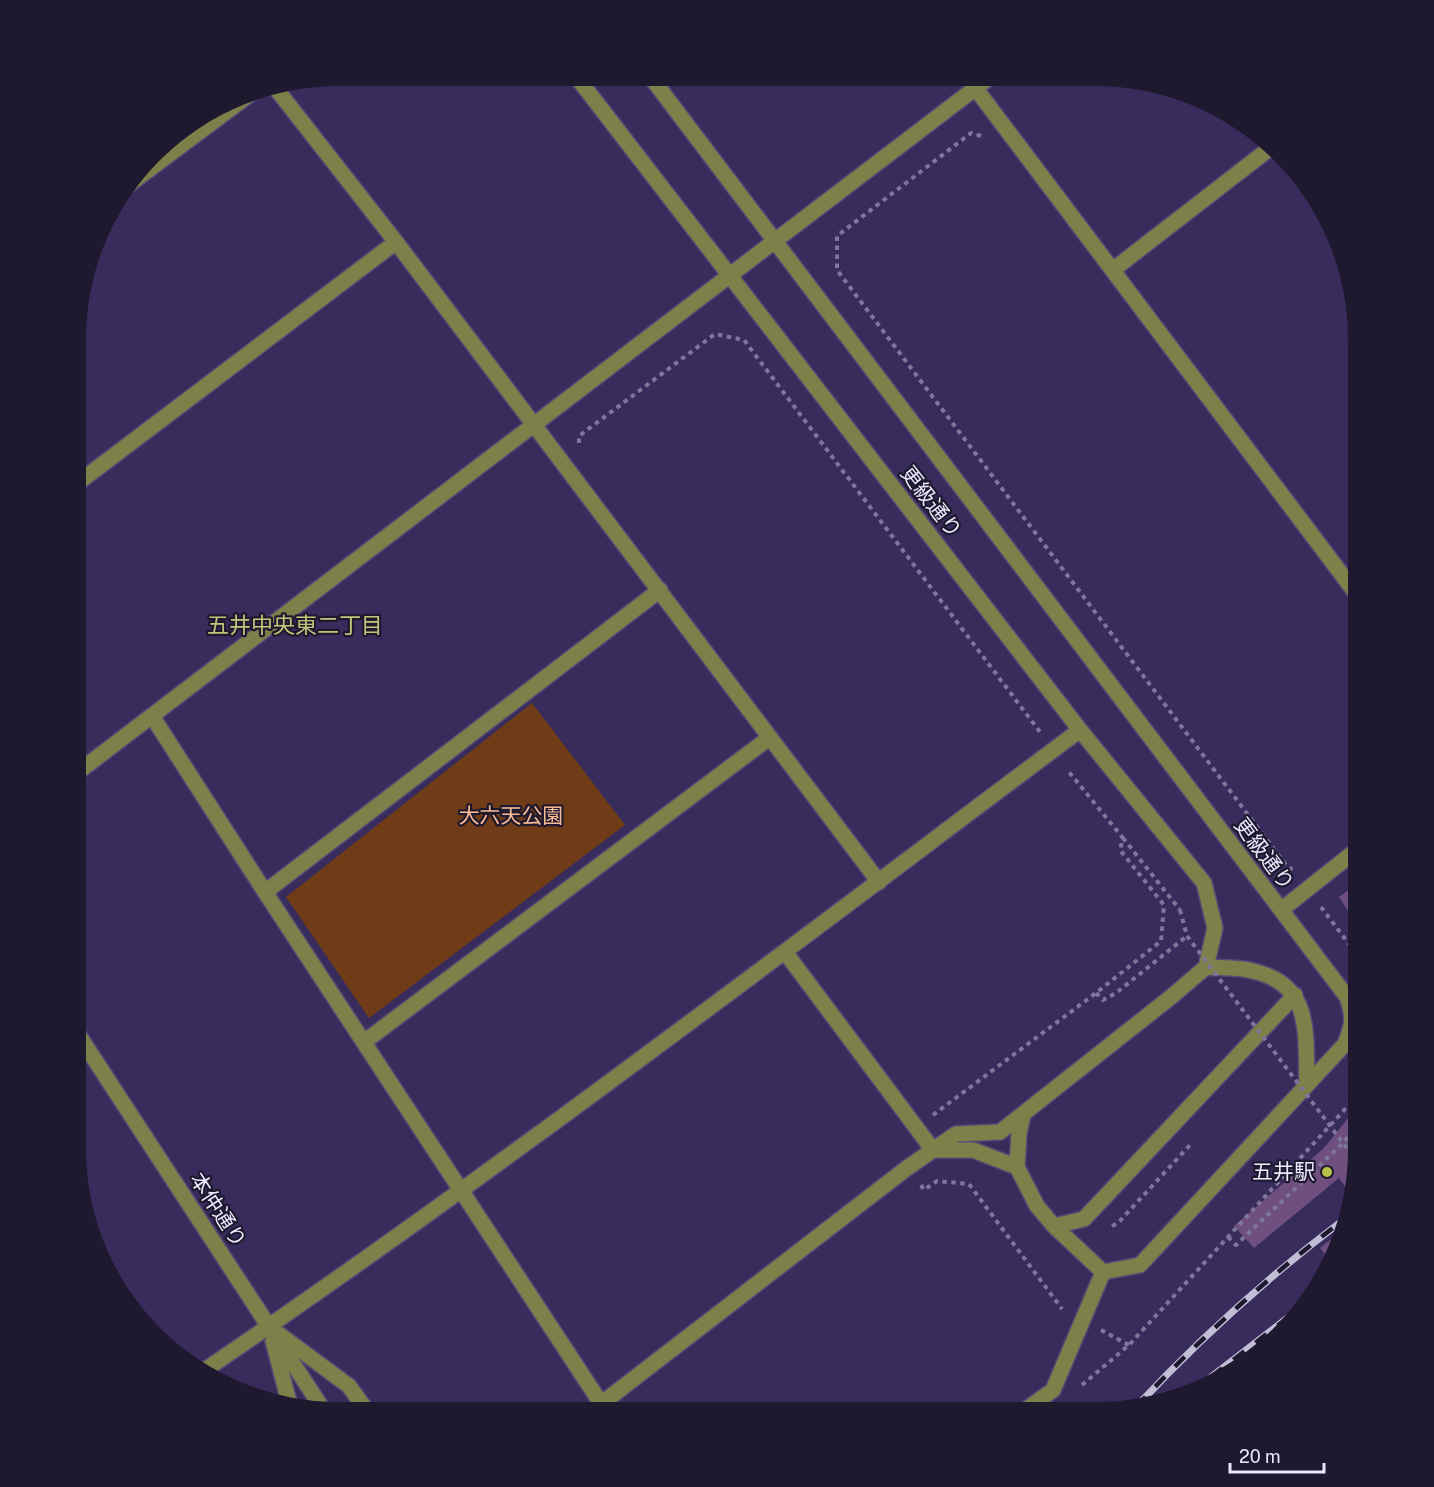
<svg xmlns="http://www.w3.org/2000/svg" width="1434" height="1487" viewBox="0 0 1434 1487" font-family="'Public Sans','Noto Sans JP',sans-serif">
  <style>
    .green { fill: #703c17 }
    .building { fill: #6e4f7f }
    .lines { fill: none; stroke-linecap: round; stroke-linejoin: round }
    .minor-casing { stroke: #554a75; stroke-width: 18 }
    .path { stroke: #7f779b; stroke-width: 4; stroke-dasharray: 4.5 4.5; stroke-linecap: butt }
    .minor { stroke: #7c8149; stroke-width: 15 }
    .rail-casing { stroke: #c2bdd6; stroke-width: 7 }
    .rail { stroke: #1e192f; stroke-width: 4.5; stroke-dasharray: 14; stroke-linecap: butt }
    .path-bridge { stroke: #7f779b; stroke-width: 4; stroke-dasharray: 4.5 4.5; stroke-linecap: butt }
    .poi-dot { fill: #b9c046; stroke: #1e192f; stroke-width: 2 }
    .labels { text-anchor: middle; stroke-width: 4.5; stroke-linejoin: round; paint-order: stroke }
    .street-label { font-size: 21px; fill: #ebe9fb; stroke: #1e192f }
    .park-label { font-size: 21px; fill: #f7ba95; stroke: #1e192f }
    .poi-label { font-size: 21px; fill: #ebe9fb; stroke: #1e192f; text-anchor: end }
    .neighbourhood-label { font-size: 22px; fill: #bfc679; stroke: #1e192f }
  </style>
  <rect width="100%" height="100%" fill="#382c5c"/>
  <path class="green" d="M532,703L625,825L369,1018L286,897Z"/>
  <path class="building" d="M1358,883V926L1339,897Z
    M1358,1106V1166L1350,1194L1339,1178L1254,1248L1234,1226L1324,1148Z
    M1338,1234L1330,1261L1320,1248Z"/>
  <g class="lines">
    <g class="minor-casing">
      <path id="minor" d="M576,76L1080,730L1204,883L1215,928L1206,967
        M650,76L1347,997C1354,1018 1353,1024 1345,1044L1140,1265L1103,1272
        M967,77L1358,596
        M274,86L396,242L879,882
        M127,186L257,89
        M1114,269L1269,149
        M79,482L396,242
        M152,716L265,892L606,1411
        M78,772L990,77
        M265,892L660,590
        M1281,910L1358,849
        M785,952L933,1150
        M76,1031L324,1411
        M364,1042L769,738
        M1023,1115L1019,1133L1017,1167L1037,1206L1054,1226L1103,1272
        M933,1150H973L1017,1167
        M1054,1226L1084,1219L1295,995
        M276,1332L349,1386L367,1411
        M273,1341L289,1402
        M202,1372C502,1168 790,947 1080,730
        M601,1404L907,1168L956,1134L1000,1132L1171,997L1206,967C1221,968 1238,967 1253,971C1314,985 1305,1035 1307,1085
        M1024,1411L1053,1390L1103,1272"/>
    </g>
    <path class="path" d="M981,136L971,133L837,236V270L1289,869L1294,868
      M579,443V436L715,334L744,340L1040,732
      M1123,838L1180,910
      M1321,907L1358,956
      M1096,993L1103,1000L1116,993L1187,936
      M933,1115L1096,993L1161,941L1164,905L1120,850L1123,838L1069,772
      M921,1185L924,1190L937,1181L969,1184L1062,1309
      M1112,1226L1118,1223L1190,1145
      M1228,1237L1236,1245L1343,1143L1358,1124
      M1101,1330L1129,1345
      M1082,1385L1129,1345L1358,1095"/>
    <use href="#minor" class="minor"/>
    <g class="rail-casing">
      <path id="rail" d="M1189,1394L1290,1316
        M1136,1407C1199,1339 1268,1277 1342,1221"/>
    </g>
    <use href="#rail" class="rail"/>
    <path class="path-bridge" d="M1180,910L1187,936L1358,1163"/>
  </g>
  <circle class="poi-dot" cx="1327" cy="1172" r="6"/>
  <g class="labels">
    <g class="street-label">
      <text transform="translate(931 502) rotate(52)" y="7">更級通り</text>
      <text transform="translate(1264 854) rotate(53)" y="7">更級通り</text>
      <text transform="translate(218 1210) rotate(57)" y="7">本仲通り</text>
    </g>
    <g class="park-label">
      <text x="511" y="823">大六天公園</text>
    </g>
    <g class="poi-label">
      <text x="1315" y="1179">五井駅</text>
    </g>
    <g class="neighbourhood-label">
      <text x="295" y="633">五井中央東二丁目</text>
    </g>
  </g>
  <path d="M0 0H1434V1487H0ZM339 86H1095A253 253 0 0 1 1348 339V1149A253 253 0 0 1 1095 1402H339A253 253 0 0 1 86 1149V339A253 253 0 0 1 339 86Z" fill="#1e192f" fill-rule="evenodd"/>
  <path d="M1230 1463v9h94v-9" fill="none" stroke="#ebe9fb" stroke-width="3"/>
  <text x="1239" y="1463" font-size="18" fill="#ebe9fb" stroke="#1e192f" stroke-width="4.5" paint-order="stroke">20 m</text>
</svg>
